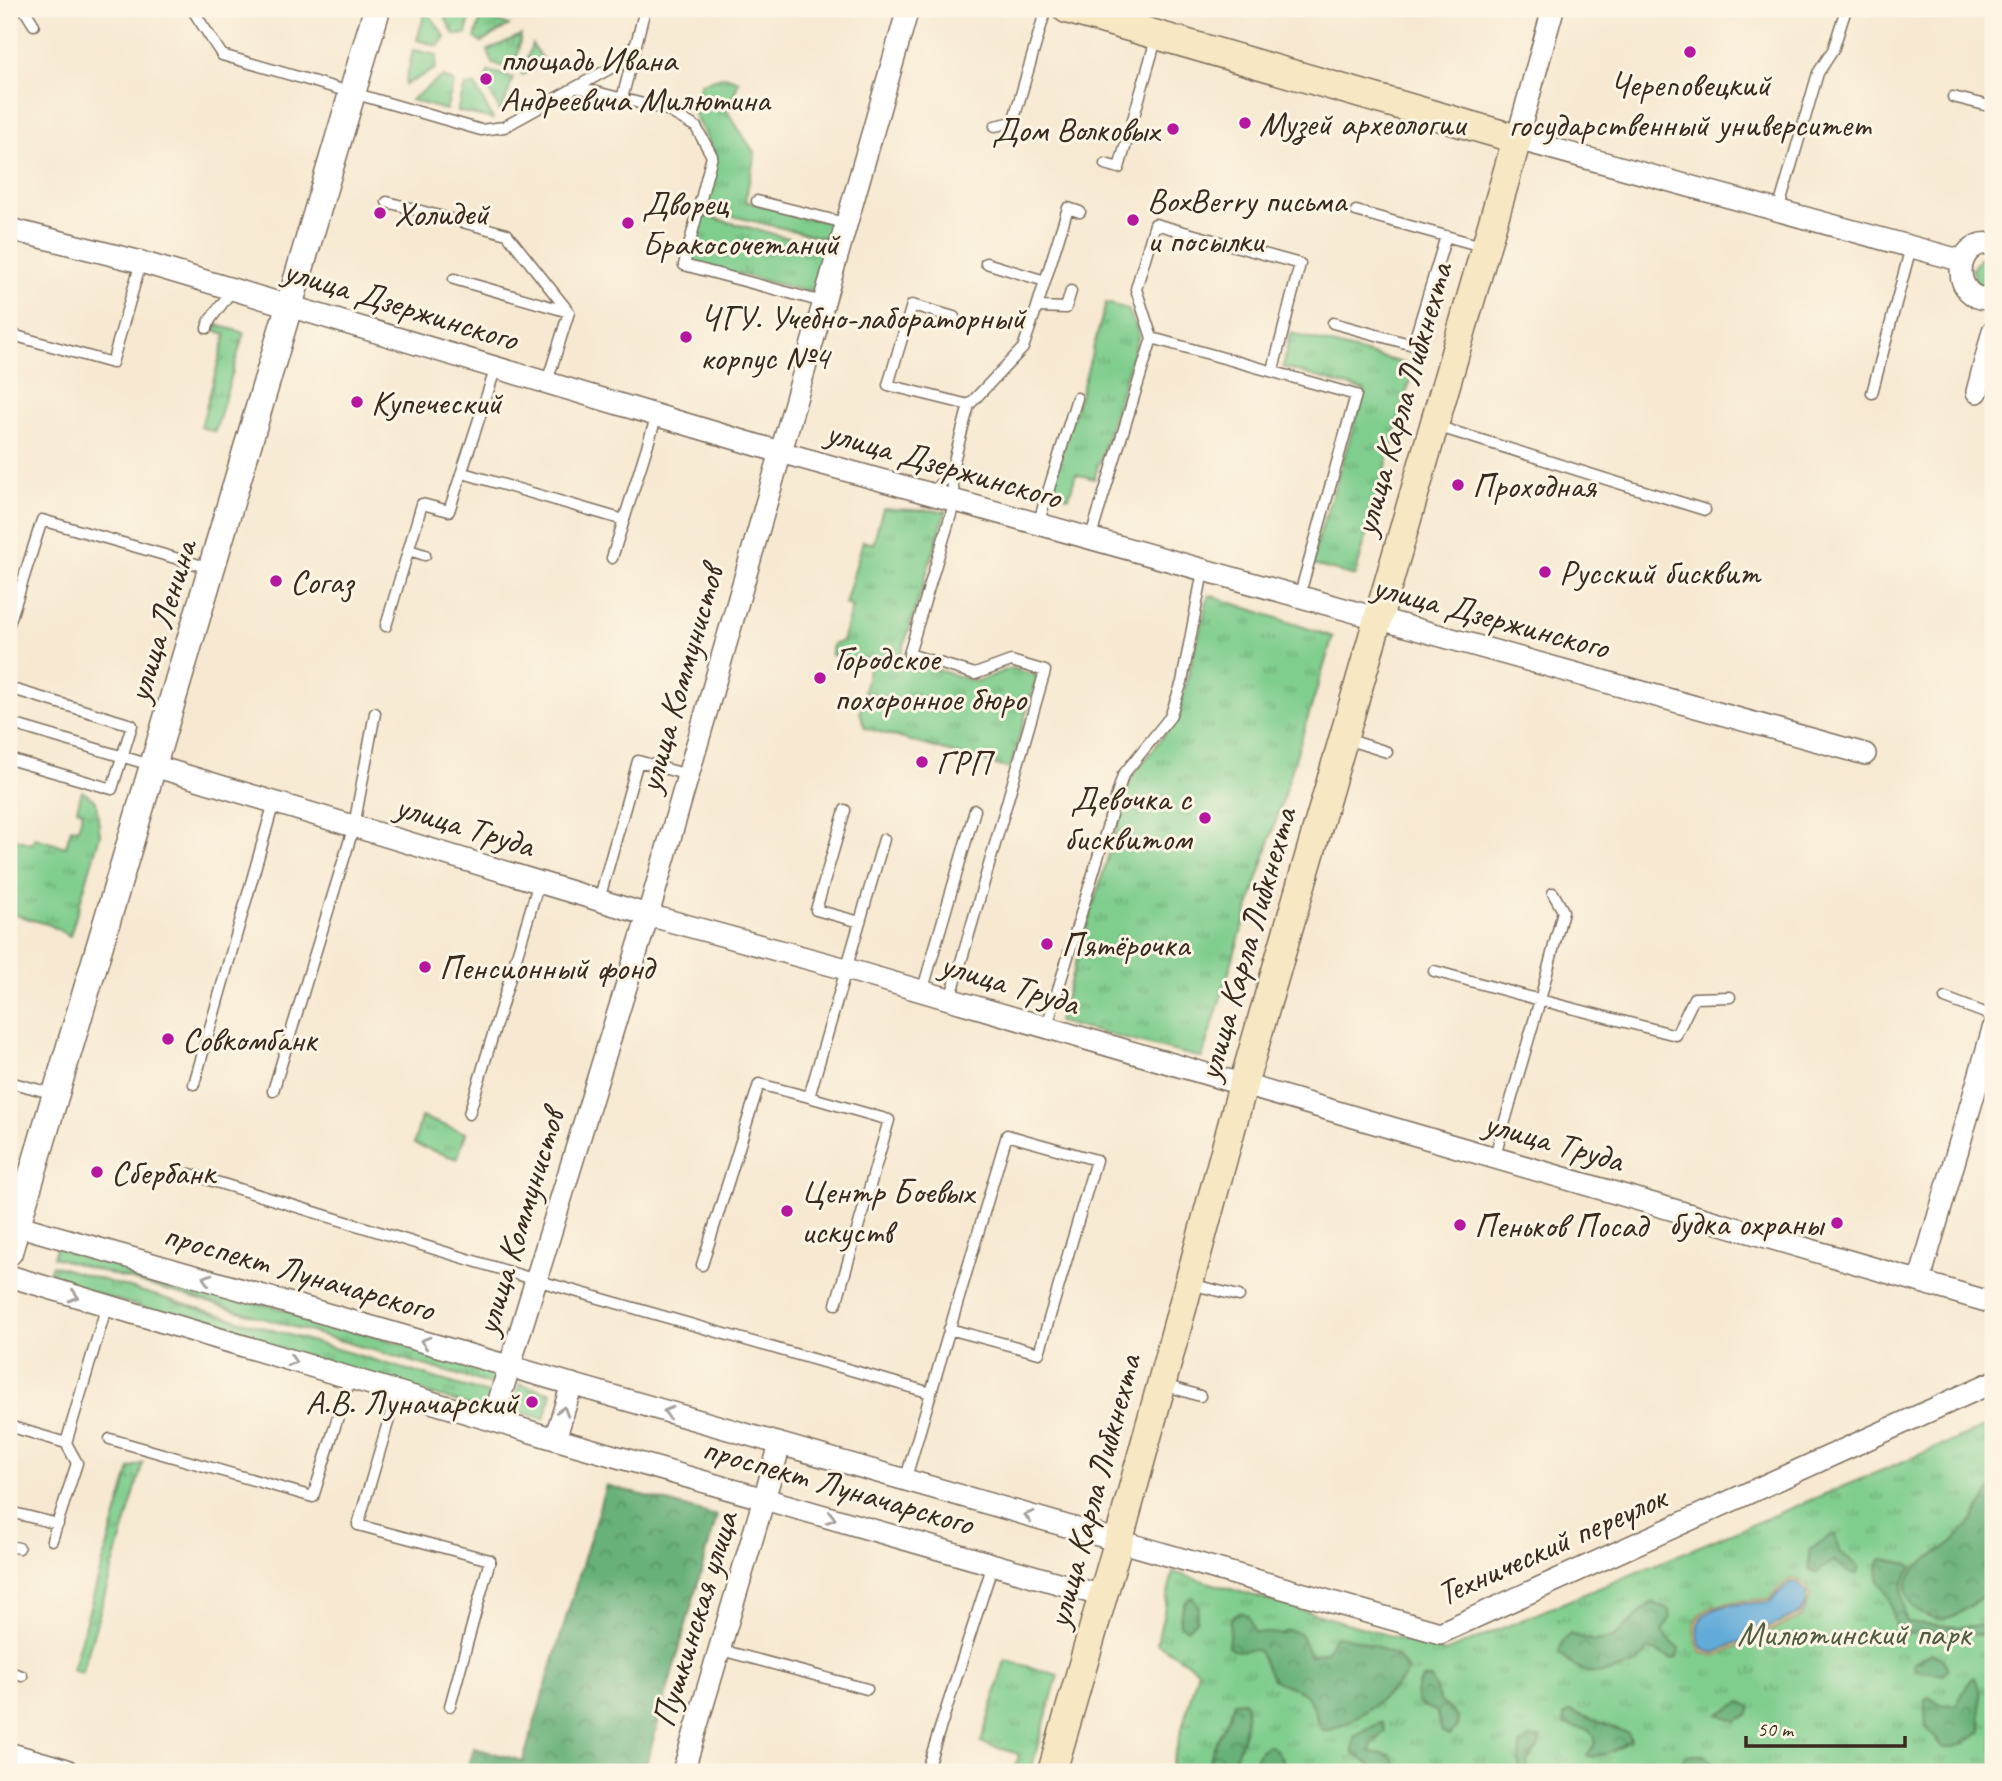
<svg xmlns="http://www.w3.org/2000/svg" width="2002" height="1781" viewBox="0 0 2002 1781" font-family="Caveat,sans-serif">
  <style>
    .grass { fill: url(#grass-tufts); stroke: #5e7c56; stroke-width: 2 }
    .forest { fill: url(#forest-crowns); stroke: #526e4c; stroke-width: 2 }
    .sand { fill: url(#sand-dots); stroke: #94825e; stroke-width: 2; fill-rule: evenodd }
    .water { fill: #62abd9; stroke: #4e6a7c; stroke-width: 2 }
    .lines { fill: none; stroke-linecap: round; stroke-linejoin: round }
    .service-casing { stroke: #7d6d5d; stroke-width: 13 }
    .minor-casing { stroke: #7d6d5d; stroke-width: 24 }
    .tertiary-casing { stroke: #7d6d5d; stroke-width: 29 }
    .secondary-casing { stroke: #7d6d5d; stroke-width: 31 }
    .service { stroke: #fff; stroke-width: 10 }
    .minor { stroke: #fff; stroke-width: 21 }
    .tertiary { stroke: #fff; stroke-width: 26 }
    .secondary { stroke: #f7e8c3; stroke-width: 28 }
    .oneway { stroke: #a79f9a }
    .poi-dot { fill: #b5179e; stroke: #fcf5e5; stroke-width: 2.5 }
    .labels { text-anchor: middle; stroke-width: 6; stroke-linejoin: round; paint-order: stroke }
    .poi-label { font-size: 35px; fill: #3b2a1e; stroke: #fcf5e5; text-anchor: start }
    .street-label { font-size: 35px; fill: #3b2a1e; stroke: #fcf5e5 }
    .park-label { font-size: 35px; fill: #505b40; stroke: #fcf5e5 }
  </style>
  <defs>
    <pattern id="grass-tufts" width="24" height="20" patternUnits="userSpaceOnUse" patternTransform="scale(1.75)"><rect width="24" height="20" fill="#80ce8e"/><path d="M3 7l-1-3M5 7V3M7 7l1-3M15 17l-1-3M17 17v-4M19 17l1-3" fill="none" stroke="#6aa773"/></pattern>
    <pattern id="forest-crowns" width="20" height="18" patternUnits="userSpaceOnUse" patternTransform="scale(1.75)"><rect width="20" height="18" fill="#68b179"/><path d="M2 6a3 3 0 1 1 6 0M12 15a3 3 0 1 1 6 0" fill="none" stroke="#579063"/></pattern>
    <pattern id="sand-dots" width="8" height="8" patternUnits="userSpaceOnUse" patternTransform="scale(1.75)"><rect width="8" height="8" fill="#eeda9e"/><path d="M2 2h.1M6 6h.1" fill="none" stroke="#cdbb88" stroke-width="1.8" stroke-linecap="round"/></pattern>
  </defs>
  <rect width="100%" height="100%" fill="#fcf5e5"/>
  <filter id="ink" filterUnits="userSpaceOnUse"><feTurbulence type="fractalNoise" baseFrequency=".0143" numOctaves="2"/><feDisplacementMap in="SourceGraphic" scale="14" xChannelSelector="R" yChannelSelector="G"/><feConvolveMatrix kernelMatrix="1 2 1 2 8 2 1 2 1" color-interpolation-filters="sRGB"/></filter>
  <filter id="wash" filterUnits="userSpaceOnUse"><feTurbulence type="fractalNoise" baseFrequency=".00686" numOctaves="4" result="noise"/><feDisplacementMap in="SourceGraphic" scale="28" xChannelSelector="R" yChannelSelector="G"/><feGaussianBlur stdDeviation="1.57" result="paint"/><feColorMatrix in="noise" values="0 0 0 0 0 0 0 0 0 0 0 0 0 0 0 0 0 1.4 0 .05"/><feComposite in="paint" operator="in"/></filter>
  <g filter="url(#wash)">
    <rect width="100%" height="100%" fill="#f7e9d1"/>
    <path class="grass" d="M426,9L445,37L438,46L417,40Z
      M441,9L471,12L466,34L454,35Z
      M481,17L509,25L482,42L475,38Z
      M521,35L515,69L492,64L488,50Z
      M532,44L546,64L522,75Z
      M413,50L437,55L435,69L405,85Z
      M489,71L513,78L501,113L484,81Z
      M443,76L454,83L446,110L411,100Z
      M725,76L739,81L727,111L755,154L745,201L837,225L832,240L703,209L716,156L691,109L701,83Z
      M475,85L493,119L457,111L465,86Z
      M701,215L830,249L818,294L689,262Z
      M1988,255L1993,256V288L1982,287L1976,283L1972,269L1981,257Z
      M1106,303L1128,309L1139,334L1094,479L1076,474L1069,497L1048,492L1080,396Z
      M212,323L244,333L215,432L201,427L226,334L207,328Z
      M1290,333L1414,366L1355,576L1310,564L1365,391L1283,367Z
      M883,509L946,511L900,658L976,682L1012,668L1037,676L1010,769L865,728L860,712L870,664L831,655L833,644L842,641L852,607L845,604L863,541L873,544Z
      M1209,595L1333,637L1202,1058L1058,1022L1132,777L1177,718Z
      M82,791L96,801L100,835L70,936L50,925L9,913V837L32,844L34,838L66,847L71,828L78,829L83,811L77,809Z
      M421,1117L466,1133L457,1159L414,1144Z
      M57,1244L499,1372L496,1386L53,1257Z
      M52,1265L492,1395L487,1411L47,1279Z
      M520,1384L552,1393L544,1419L512,1409Z
      M1993,1424V1772H1170L1198,1670L1157,1643L1173,1572L1445,1652Z
      M143,1463L82,1673L72,1670L130,1468Z
      M1005,1660L1058,1675L1030,1772H1014L1019,1754L981,1743Z"/>
    <path class="forest" d="M606,1485L717,1516L644,1772H467L474,1748L523,1761Z
      M1993,1486V1591C1977,1597 1964,1615 1947,1618C1925,1622 1900,1605 1908,1581C1915,1561 1942,1553 1956,1539C1972,1523 1983,1505 1993,1486Z
      M1831,1535H1835L1839,1551L1859,1567L1858,1574H1851L1834,1561L1816,1573L1809,1569V1551Z
      M1883,1559L1909,1564L1912,1568C1898,1582 1901,1603 1907,1622L1956,1627L1993,1625V1636L1928,1631L1902,1634L1895,1625L1889,1597L1878,1581L1879,1561Z
      M1192,1597L1199,1607L1196,1620L1187,1629L1180,1625C1179,1616 1183,1601 1192,1597Z
      M1652,1602L1669,1610L1670,1618L1662,1632L1679,1649L1677,1658L1673,1659L1649,1649L1637,1664C1606,1675 1580,1680 1559,1652L1563,1640L1570,1634L1594,1641L1613,1638Z
      M1241,1612L1248,1616L1254,1632L1280,1634L1288,1630L1300,1633L1310,1656L1326,1652L1335,1636C1356,1638 1401,1650 1408,1672C1395,1690 1344,1733 1322,1730C1315,1722 1318,1717 1314,1708C1306,1688 1288,1688 1272,1679L1259,1651C1248,1647 1236,1655 1228,1647L1231,1618Z
      M1931,1653L1942,1658L1948,1669L1943,1675L1915,1669L1914,1663Z
      M1975,1677L1980,1692L1981,1731C1971,1741 1957,1748 1944,1748L1926,1727L1925,1699L1929,1697L1940,1705L1957,1704L1971,1678Z
      M1431,1678L1440,1701L1458,1717L1457,1726L1450,1735L1442,1732L1436,1711L1420,1705C1414,1695 1415,1687 1423,1679Z
      M1244,1701C1252,1723 1237,1752 1229,1772H1208C1208,1747 1228,1726 1234,1702Z
      M1741,1702L1751,1707L1748,1714L1737,1721L1718,1714Z
      M1570,1711L1628,1733L1631,1740L1610,1753L1591,1757L1587,1755L1594,1745L1595,1737L1588,1730L1565,1725L1564,1716Z
      M1379,1723H1383L1385,1731L1372,1744L1370,1752L1390,1755L1401,1772H1376L1370,1764L1353,1754L1354,1737Z
      M1530,1738H1540L1538,1748L1527,1761L1528,1772H1519L1520,1745Z
      M1268,1745L1275,1749L1290,1772H1254C1252,1761 1258,1751 1268,1745Z
      M1686,1755H1705L1721,1772H1708L1682,1762Z"/>
    <path class="sand" d="M1790,1579C1803,1578 1808,1586 1811,1597L1801,1617L1716,1656L1702,1653C1671,1601 1738,1601 1769,1599ZM1788,1585L1799,1614L1699,1626C1710,1599 1744,1604 1769,1603Z"/>
    <path class="water" d="M1791,1582L1799,1583L1807,1593L1806,1604L1799,1614L1715,1653L1704,1650C1676,1602 1742,1604 1769,1602Z"/>
  </g>
  <g filter="url(#ink)">
    <g class="lines">
      <g class="service-casing">
        <path id="service" d="M24,9L34,25
          M192,9L222,55L481,130L504,127L618,64L634,46
          M576,87L667,110L696,127L712,156L684,265L823,302
          M1953,97L1993,107
          M622,99L645,9
          M995,126L1013,122L1046,9
          M1105,164L1119,168L1157,36
          M757,201L845,223
          M387,202L507,234L569,312
          M1356,211L1485,247
          M1778,211L1818,73L1833,50L1846,9
          M986,263L1045,281
          M454,279L569,312L547,382
          M1037,307L1068,208L1080,212
          M1333,323L1413,345L1446,236
          M207,328L210,320L233,289
          M9,334L112,363L141,262
          M1152,338L1356,395L1299,597
          M1872,393L1911,247
          M969,405L1023,348L1037,307L1066,308L1071,291
          M1436,426L1705,510
          M463,473L624,520
          M930,495L951,472L969,405L888,385L912,305L954,317
          M1038,524L1077,398
          M1090,539L1152,338L1136,289L1155,224L1300,264L1273,370
          M409,550L425,555
          M612,558L657,415
          M9,624L42,520L210,568
          M386,626L422,504L449,511L496,367
          M9,688L132,725L112,789L9,759
          M9,723L154,766
          M1343,738L1387,752
          M845,810L816,910L860,922
          M599,900L638,761L688,775
          M1434,971L1540,1000L1563,911L1553,893
          M922,992L975,810
          M1945,998L1993,1016
          M950,1000L1045,671L1011,661L975,674L909,654L955,501L951,472
          M1046,1029L1123,775L1170,717L1182,682L1203,571
          M9,1082L55,1094
          M194,1084L274,802
          M273,1091L354,826L375,713
          M469,1114L539,882
          M1494,1159L1540,1000L1676,1035L1694,998L1730,997
          M190,1174L536,1280L931,1393
          M702,1265L759,1084L809,1097
          M1190,1284L1239,1296
          M836,1304L889,1120L809,1097L884,839
          M1164,1385L1200,1396
          M397,1392L358,1525L490,1560L450,1706
          M9,1426L66,1443L107,1305
          M110,1439L313,1497L350,1378
          M905,1481L1001,1155L1007,1135L1096,1160L1039,1353L949,1329
          M10,1512L58,1524
          M52,1540L77,1463L66,1443
          M9,1546L19,1548
          M721,1650L867,1689
          M9,1672L22,1676
          M926,1772L993,1564"/>
      </g>
      <g class="minor-casing">
        <path id="minor" d="M1553,9L1517,139L1963,261
          M9,229L141,262L780,452L1865,754
          M1993,244C1953,237 1948,303 1993,299
          M1977,392L1993,331
          M154,766L648,915L846,969L1993,1303
          M9,1223L1440,1633L1993,1382
          M9,1276L555,1439L1103,1596
          M1920,1279L1993,1029
          M493,1420L648,915L908,9
          M555,1439L572,1384
          M683,1772L780,1445"/>
      </g>
      <g class="tertiary-casing">
        <path id="tertiary" d="M9,1252L377,9
          M9,1756L65,1772"/>
      </g>
      <g class="secondary-casing">
        <path id="secondary" d="M1052,1772L1118,1543L1243,1085L1517,139L1067,9"/>
      </g>
      <use href="#service" class="service"/>
      <use href="#minor" class="minor"/>
      <use href="#tertiary" class="tertiary"/>
      <use href="#secondary" class="secondary"/>
    </g>
    <defs><path id="oneway-chevron" d="M-2-3.5L2.5 0L-2 3.5" fill="none" stroke-width="1.6" stroke-linecap="round" stroke-linejoin="round" transform="scale(1.75)"/></defs>
    <g class="oneway">
      <use href="#oneway-chevron" transform="translate(207 1279) rotate(-164)"/>
      <use href="#oneway-chevron" transform="translate(74 1296) rotate(17)"/>
      <use href="#oneway-chevron" transform="translate(425 1342) rotate(-164)"/>
      <use href="#oneway-chevron" transform="translate(292 1361) rotate(17)"/>
      <use href="#oneway-chevron" transform="translate(563 1411) rotate(-73)"/>
      <use href="#oneway-chevron" transform="translate(668 1412) rotate(-164)"/>
      <use href="#oneway-chevron" transform="translate(1029 1516) rotate(-164)"/>
      <use href="#oneway-chevron" transform="translate(831 1518) rotate(16)"/>
    </g>
  </g>
  <g class="poi-dot">
    <circle cx="1690" cy="52" r="7"/>
    <circle cx="486" cy="79" r="7"/>
    <circle cx="1245" cy="123" r="7"/>
    <circle cx="1173" cy="129" r="7"/>
    <circle cx="380" cy="213" r="7"/>
    <circle cx="1133" cy="220" r="7"/>
    <circle cx="628" cy="223" r="7"/>
    <circle cx="686" cy="337" r="7"/>
    <circle cx="357" cy="402" r="7"/>
    <circle cx="1458" cy="485" r="7"/>
    <circle cx="1545" cy="572" r="7"/>
    <circle cx="276" cy="581" r="7"/>
    <circle cx="820" cy="678" r="7"/>
    <circle cx="922" cy="762" r="7"/>
    <circle cx="1205" cy="818" r="7"/>
    <circle cx="1047" cy="944" r="7"/>
    <circle cx="425" cy="967" r="7"/>
    <circle cx="168" cy="1039" r="7"/>
    <circle cx="97" cy="1172" r="7"/>
    <circle cx="787" cy="1211" r="7"/>
    <circle cx="1837" cy="1223" r="7"/>
    <circle cx="1460" cy="1225" r="7"/>
    <circle cx="532" cy="1402" r="7"/>
  </g>
  <g class="labels">
    <g class="poi-label">
      <text x="500" y="71">площадь Ивана<tspan x="500" dy="40">Андреевича Милютина</tspan></text>
      <text x="1690" y="96" text-anchor="middle">Череповецкий<tspan x="1690" dy="40">государственный университет</tspan></text>
      <text x="1259" y="135">Музей археологии</text>
      <text x="1159" y="141" text-anchor="end">Дом Волковых</text>
      <text x="1147" y="212">BoxBerry письма<tspan x="1147" dy="40">и посылки</tspan></text>
      <text x="642" y="215">Дворец<tspan x="642" dy="40">Бракосочетаний</tspan></text>
      <text x="394" y="225">Холидей</text>
      <text x="700" y="329">ЧГУ. Учебно-лабораторный<tspan x="700" dy="40">корпус №4</tspan></text>
      <text x="371" y="414">Купеческий</text>
      <text x="1472" y="497">Проходная</text>
      <text x="1559" y="584">Русский бисквит</text>
      <text x="290" y="593">Согаз</text>
      <text x="834" y="670">Городское<tspan x="834" dy="40">похоронное бюро</tspan></text>
      <text x="936" y="774">ГРП</text>
      <text x="1191" y="810" text-anchor="end">Девочка с<tspan x="1191" dy="40">бисквитом</tspan></text>
      <text x="1061" y="956">Пятёрочка</text>
      <text x="439" y="979">Пенсионный фонд</text>
      <text x="182" y="1051">Совкомбанк</text>
      <text x="111" y="1184">Сбербанк</text>
      <text x="801" y="1203">Центр Боевых<tspan x="801" dy="40">искуств</tspan></text>
      <text x="1823" y="1235" text-anchor="end">будка охраны</text>
      <text x="1474" y="1237">Пеньков Посад</text>
      <text x="518" y="1414" text-anchor="end">А.В. Луначарский</text>
    </g>
    <g class="street-label">
      <text transform="translate(401 304) rotate(17)" y="12">улица Дзержинского</text>
      <text transform="translate(1402 399) rotate(-74)" y="12">улица Карла Либкнехта</text>
      <text transform="translate(944 464) rotate(16)" y="12">улица Дзержинского</text>
      <text transform="translate(1491 616) rotate(15)" y="12">улица Дзержинского</text>
      <text transform="translate(161 621) rotate(-73)" y="12">улица Ленина</text>
      <text transform="translate(680 679) rotate(-74)" y="12">улица Коммунистов</text>
      <text transform="translate(465 825) rotate(17)" y="12">улица Труда</text>
      <text transform="translate(1246 944) rotate(-74)" y="12">улица Карла Либкнехта</text>
      <text transform="translate(1010 983) rotate(17)" y="12">улица Труда</text>
      <text transform="translate(1554 1141) rotate(16)" y="12">улица Труда</text>
      <text transform="translate(519 1222) rotate(-73)" y="12">улица Коммунистов</text>
      <text transform="translate(299 1271) rotate(16)" y="12">проспект Луначарского</text>
      <text transform="translate(838 1485) rotate(16)" y="12">проспект Луначарского</text>
      <text transform="translate(1093 1491) rotate(-75)" y="12">улица Карла Либкнехта</text>
      <text transform="translate(1551 1545) rotate(-24)" y="12">Технический переулок</text>
      <text transform="translate(694 1619) rotate(-73)" y="12">Пушкинская улица</text>
    </g>
    <g class="park-label">
      <text x="1854" y="1645">Милютинский парк</text>
    </g>
  </g>
  <rect width="2002" height="1781" fill="none" stroke="#fcf5e5" stroke-width="35"/>
  <path d="M1746 1736v10h159v-10" fill="none" stroke="#3b2a1e" stroke-width="3.5"/>
  <text x="1757" y="1736" font-size="21" fill="#3b2a1e" stroke="#fcf5e5" stroke-width="5" paint-order="stroke">50 m</text>
</svg>
